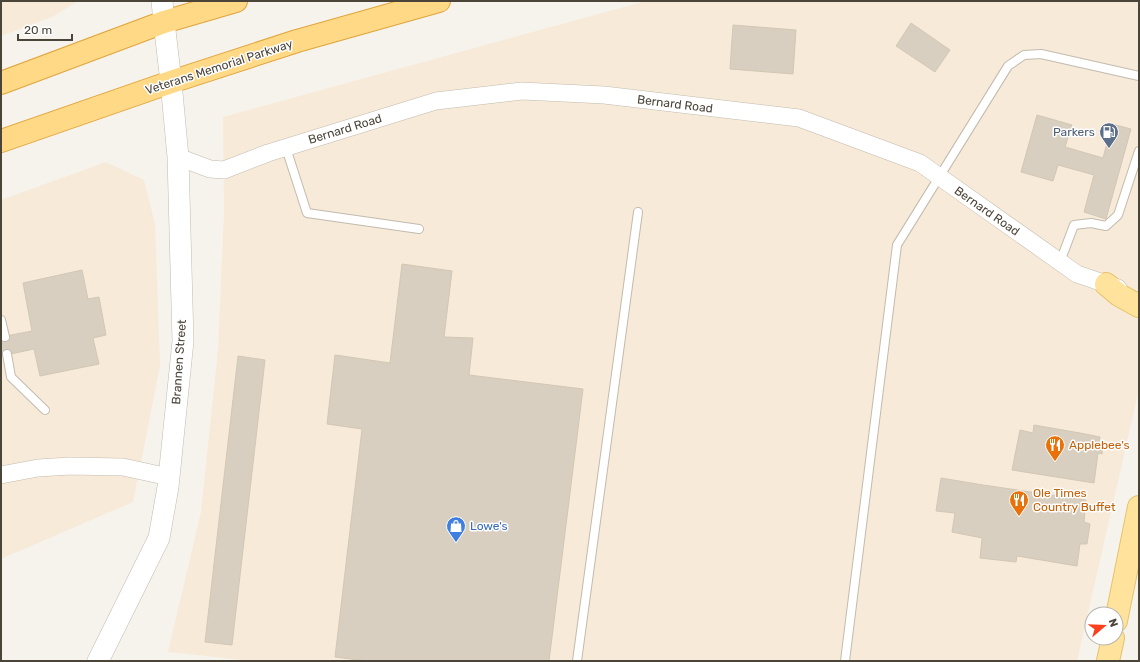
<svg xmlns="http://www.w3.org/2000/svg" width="1140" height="662" viewBox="0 0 1140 662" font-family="Rubik,sans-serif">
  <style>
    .commercial { fill: #f7ead8 }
    .building { fill: #d8cfc1; stroke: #d3c7b4 }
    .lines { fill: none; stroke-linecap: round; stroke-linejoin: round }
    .service-casing { stroke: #c2bbae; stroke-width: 10 }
    .minor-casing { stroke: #c2bbae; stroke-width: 18 }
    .tertiary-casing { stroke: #c2bbae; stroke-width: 22 }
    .primary-casing { stroke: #e6c16a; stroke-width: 24 }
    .trunk-casing { stroke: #e0a43c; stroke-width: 24 }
    .service { stroke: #fff; stroke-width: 8 }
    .minor { stroke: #fff; stroke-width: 17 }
    .tertiary { stroke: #fff; stroke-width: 21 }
    .primary { stroke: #ffe39c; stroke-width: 22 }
    .trunk { stroke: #ffd985; stroke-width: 22 }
    .labels { text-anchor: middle; stroke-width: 3; stroke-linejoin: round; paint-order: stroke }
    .street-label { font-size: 12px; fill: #4b4439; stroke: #fff }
    .service-label { font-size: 12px; fill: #4e5e75; stroke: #fff; text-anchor: end }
    .food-label { font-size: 12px; fill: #c56008; stroke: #fff; text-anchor: start }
    .shop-label { font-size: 12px; fill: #366cbe; stroke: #fff; text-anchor: start }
  </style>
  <rect width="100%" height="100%" fill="#f6f3ec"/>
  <path class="commercial" d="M1,1H78L54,16L1,36Z
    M646,1H1139V389L1077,661H252L168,652L201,512L218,350L224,214L223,117Z
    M106,162L144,180L155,224L160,366L133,502L1,559V200Z"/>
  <path class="building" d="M911,23L950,50L935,72L896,46Z
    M733,25L796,30L793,74L730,69Z
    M1037,115L1072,125L1065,147L1103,158L1112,124L1131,129L1106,219L1084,212L1094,175L1058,165L1053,181L1021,172Z
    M402,264L452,271L444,337L473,338L469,375L583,389L549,661H366L335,657L362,429L327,424L335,355L390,363Z
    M82,270L88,299L99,297L106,335L93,338L99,364L40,376L34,349L1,356V337L32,331L23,283Z
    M238,356L265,360L232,645L205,642Z
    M1034,425L1080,433L1100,437L1099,442L1103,444L1102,454L1098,453L1094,483L1012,470L1020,430L1033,433Z
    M941,478L983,485L1086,500L1084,522L1090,524L1087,544H1080L1077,566L1017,556L1016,562L980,558L982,538L952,532L955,513L936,511Z"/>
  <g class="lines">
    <g class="service-casing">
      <path id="service" d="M286,148L307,213L419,229
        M1060,262L1074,225L1091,223L1106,226L1118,215L1139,151
        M1,320L5,337
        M7,354L11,377L45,410
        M577,661L638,212
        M845,661L897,245L1008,66L1024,55L1041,54L1139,76"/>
    </g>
    <g class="minor-casing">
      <path id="minor" d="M178,157L210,169L224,170L268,153L436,101L522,91L604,95L799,118L920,163L1077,274L1118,288
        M1,475L38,468L70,466L123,467L169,477"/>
    </g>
    <g class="tertiary-casing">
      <path id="tertiary" d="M98,661L159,538L168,487L183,341L178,157L171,82L164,22L162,1"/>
    </g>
    <g class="primary-casing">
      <path id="primary" d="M1106,284L1119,295L1139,306
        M1116,621L1139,507
        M1108,661L1113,638"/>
    </g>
    <g class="trunk-casing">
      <path id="trunk" d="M1,83L164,22L236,1
        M1,141L171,82L297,41L439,1"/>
    </g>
    <use href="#service" class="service"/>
    <use href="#minor" class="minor"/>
    <use href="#tertiary" class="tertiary"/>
    <use href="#primary" class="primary"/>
    <use href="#trunk" class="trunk"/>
  </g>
  <defs>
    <g id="fuel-pin" transform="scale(1)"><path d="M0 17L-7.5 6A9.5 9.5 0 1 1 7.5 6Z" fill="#5c6f8a" stroke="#fff"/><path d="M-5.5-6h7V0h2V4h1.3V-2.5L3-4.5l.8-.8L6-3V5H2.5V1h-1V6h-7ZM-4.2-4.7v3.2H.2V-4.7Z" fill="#fff"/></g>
    <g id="restaurant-pin" transform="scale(1)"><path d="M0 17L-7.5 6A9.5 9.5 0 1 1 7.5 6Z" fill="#e8710a" stroke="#fff"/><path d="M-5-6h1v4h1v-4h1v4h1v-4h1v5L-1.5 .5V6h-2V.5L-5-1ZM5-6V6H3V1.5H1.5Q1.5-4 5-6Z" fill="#fff"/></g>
    <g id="shop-pin" transform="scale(1)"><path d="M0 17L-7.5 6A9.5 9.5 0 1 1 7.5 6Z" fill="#3f7fe0" stroke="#fff"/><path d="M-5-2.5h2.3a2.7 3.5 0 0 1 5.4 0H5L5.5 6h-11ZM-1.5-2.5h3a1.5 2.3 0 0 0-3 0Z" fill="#fff"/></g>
  </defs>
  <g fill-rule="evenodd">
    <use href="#fuel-pin" x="1109" y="132"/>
    <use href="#restaurant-pin" x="1055" y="445"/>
    <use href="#restaurant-pin" x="1019" y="500"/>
    <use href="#shop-pin" x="456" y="526"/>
  </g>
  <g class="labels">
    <g class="street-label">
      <text transform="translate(219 67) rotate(-18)" y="4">Veterans Memorial Parkway</text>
      <text transform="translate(675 104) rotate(7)" y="4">Bernard Road</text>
      <text transform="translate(345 129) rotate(-17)" y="4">Bernard Road</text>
      <text transform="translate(987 211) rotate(35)" y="4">Bernard Road</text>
      <text transform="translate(179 362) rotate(-86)" y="4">Brannen Street</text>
    </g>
    <g class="service-label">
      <text x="1095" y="136">Parkers</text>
    </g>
    <g class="food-label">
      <text x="1069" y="449">Applebee's</text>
      <text x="1033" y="497">Ole Times<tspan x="1033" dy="14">Country Buffet</tspan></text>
    </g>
    <g class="shop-label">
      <text x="470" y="530">Lowe's</text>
    </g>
  </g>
  <rect width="1140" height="662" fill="none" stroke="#4b4439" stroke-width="4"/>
  <g transform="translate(1104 626) rotate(71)"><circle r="19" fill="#ffffff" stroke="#b7b4b0"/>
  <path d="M0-3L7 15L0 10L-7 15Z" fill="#fc3f1d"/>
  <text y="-6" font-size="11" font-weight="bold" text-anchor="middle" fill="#4b4439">N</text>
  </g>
  <path d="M18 34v6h54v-6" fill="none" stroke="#4b4439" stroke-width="2"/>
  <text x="24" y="34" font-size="12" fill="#4b4439" stroke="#ffffff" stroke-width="3" paint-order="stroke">20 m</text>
</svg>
